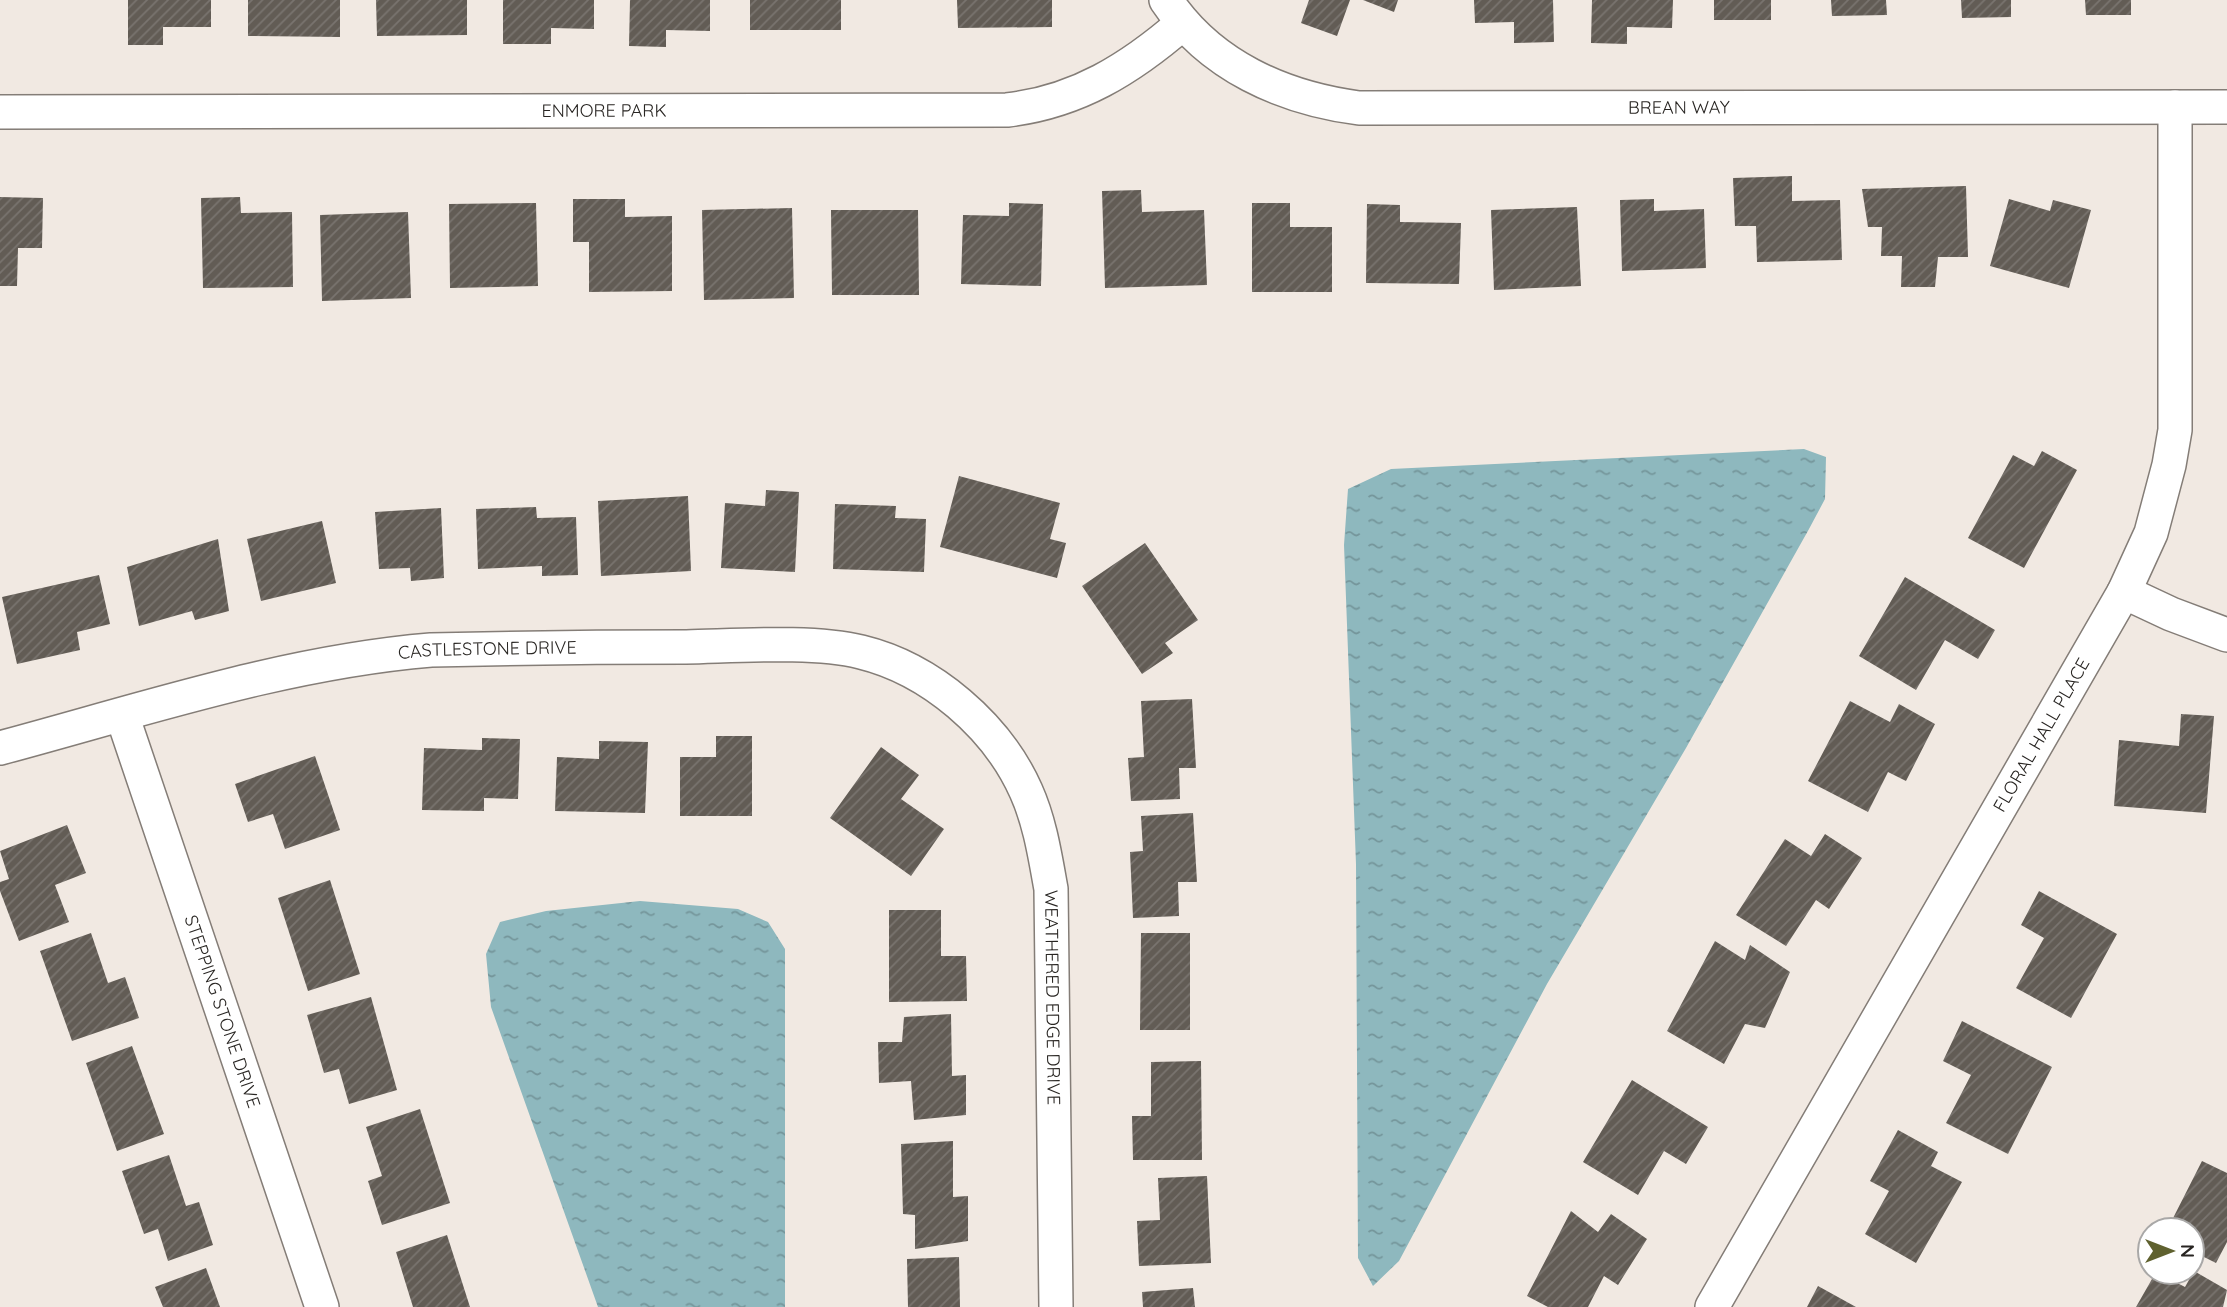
<svg xmlns="http://www.w3.org/2000/svg" width="2227" height="1307" viewBox="0 0 2227 1307" font-family="Quicksand,sans-serif">
  <style>
    .water { fill: url(#water-ripples) }
    .building { fill: url(#building-hatch) }
    .lines { fill: none; stroke-linecap: round; stroke-linejoin: round }
    .minor-casing { stroke: #847d77; stroke-width: 36 }
    .minor { stroke: #fff; stroke-width: 33 }
    .labels { text-anchor: middle; stroke-width: 7; stroke-linejoin: round; paint-order: stroke }
    .street-label { font-size: 18px; fill: #282522; stroke: #fff }
  </style>
  <defs>
    <pattern id="water-ripples" width="26" height="14" patternUnits="userSpaceOnUse" patternTransform="scale(1.75)"><rect width="26" height="14" fill="#8eb8be"/><path d="M2 4q2-2 4 0t4 0M15 11q2-2 4 0t4 0" fill="none" stroke="#74959a"/></pattern>
    <pattern id="building-hatch" width="6" height="6" patternUnits="userSpaceOnUse" patternTransform="scale(1.75)"><rect width="6" height="6" fill="#625c55"/><path d="M-1 1l2-2M0 6l6-6M5 7l2-2" fill="none" stroke="#79746f"/></pattern>
  </defs>
  <rect width="100%" height="100%" fill="#f1e9e2"/>
  <path class="water" d="M1804,449L1826,457L1825,499L1809,529L1686,748L1547,984L1399,1261L1373,1286L1358,1258L1356,864L1344,545L1348,489L1391,469Z
    M640,901L738,909L768,922L785,949V1307H598L491,1007L486,954L500,922L546,911Z"/>
  <path class="building" d="M128,0H211V27H163V45H128Z
    M248,0H340V37L248,36Z
    M376,0H467V35L377,36Z
    M503,0H594V29L551,28V44H503Z
    M630,0H710V31L666,30V47L629,46Z
    M750,0H841V30H750Z
    M957,0H1052V27L958,28Z
    M1309,0H1350L1337,36L1301,23Z
    M1363,0H1398L1394,12Z
    M1474,0H1553L1554,42L1514,43V22L1475,23Z
    M1592,0H1673L1672,28L1627,27V44L1591,43Z
    M1714,0H1771V20H1714Z
    M1831,0H1886L1887,15L1832,16Z
    M1961,0H2011V17L1962,18Z
    M2085,0H2131V15H2086Z
    M1792,176V201L1840,200L1842,260L1757,262L1756,226H1735L1733,178Z
    M1966,186L1968,257H1938L1935,287H1901L1902,256H1881L1882,227H1868L1862,189Z
    M1141,190L1142,212L1204,210L1207,285L1105,288L1102,191Z
    M0,197L43,198L42,248H18L17,286H0Z
    M240,197L241,213L292,212L293,287L203,288L201,198Z
    M573,199H625V217L672,216V291L589,292V242H573Z
    M1654,199V211L1704,209L1706,268L1622,271L1620,200Z
    M2009,199L2050,211L2053,200L2091,210L2069,288L1990,266Z
    M536,203L538,286L450,288L449,204Z
    M1009,203L1043,204L1041,286L961,284L963,215L1009,216Z
    M1252,203H1290V227H1332V292H1252Z
    M1367,204L1400,205V222L1461,223L1459,284L1366,283Z
    M1577,207L1581,286L1494,290L1491,210Z
    M792,208L794,298L704,300L702,210Z
    M831,210H918L919,295H832Z
    M408,212L411,298L322,301L320,215Z
    M2042,451L2077,470L2024,568L1968,538L2013,455L2034,466Z
    M959,476L1060,503L1050,539L1066,543L1057,578L940,547Z
    M766,490L799,492L795,572L721,568L725,503L765,506Z
    M688,496L691,571L601,576L598,501Z
    M835,504L896,506L895,518L926,519L924,572L833,569Z
    M536,507L537,518L576,517L578,575L542,576V566L478,569L476,509Z
    M441,508L444,578L411,581L410,568L379,569L375,512Z
    M322,521L336,583L261,601L247,539Z
    M218,539L229,611L195,620L192,611L139,626L127,567Z
    M1145,543L1198,620L1165,643L1173,653L1142,674L1082,586Z
    M99,575L110,624L77,632L80,650L17,664L2,597Z
    M1905,577L1995,630L1978,659L1945,640L1916,690L1859,656Z
    M1192,699L1196,768H1179L1180,799L1131,801L1128,758L1144,757L1141,701Z
    M1850,701L1890,722L1899,704L1935,724L1906,781L1888,772L1868,812L1808,781Z
    M2181,714L2214,716L2206,813L2114,806L2119,740L2179,746Z
    M716,736H752V816H680V757H716Z
    M482,738L520,739L518,799L484,798V811L422,810L424,748L482,750Z
    M599,741L648,742L645,813L555,811L557,757L599,759Z
    M881,747L919,775L901,799L944,829L911,876L830,818Z
    M315,756L340,830L285,849L273,814L248,822L235,784Z
    M1193,813L1197,882H1178L1179,916L1133,918L1130,852L1143,851L1141,816Z
    M67,825L86,873L55,885L69,922L19,941L0,891V882L9,879L0,851Z
    M1825,834L1862,858L1829,909L1816,900L1786,946L1736,915L1785,839L1811,856Z
    M330,880L360,974L308,991L278,898Z
    M2039,891L2117,934L2071,1018L2016,988L2044,938L2021,925Z
    M889,910H941V956H966L967,1001L889,1002Z
    M91,933L108,983L125,977L139,1018L72,1041L40,951Z
    M1141,933H1190V1030H1140Z
    M1715,941L1745,960L1750,945L1790,972L1765,1028L1745,1024L1724,1064L1667,1031Z
    M371,997L397,1090L349,1104L339,1069L324,1073L307,1015Z
    M951,1014L952,1076L966,1075V1115L914,1120L911,1081L879,1083L878,1042H902L904,1017Z
    M1962,1021L2052,1067L2008,1154L1946,1123L1971,1075L1943,1061Z
    M132,1046L164,1134L117,1151L86,1063Z
    M1201,1061L1202,1160H1133L1132,1116H1151V1062Z
    M1632,1080L1708,1127L1686,1164L1664,1151L1638,1195L1583,1162Z
    M420,1109L450,1203L382,1225L368,1181L382,1176L366,1127Z
    M1898,1130L1938,1152L1931,1166L1962,1182L1916,1263L1865,1234L1889,1191L1870,1181Z
    M953,1141V1197L968,1196V1241L915,1249V1215L903,1214L901,1144Z
    M169,1155L186,1206L199,1202L213,1245L168,1261L158,1229L144,1234L122,1171Z
    M2202,1161L2227,1173V1242L2216,1263L2192,1251V1230H2167Z
    M1207,1176L1211,1263L1139,1266L1137,1221L1160,1220L1158,1178Z
    M1571,1211L1598,1232L1611,1214L1647,1239L1618,1285L1604,1276L1588,1307H1548L1527,1296Z
    M447,1235L470,1307H413L396,1252Z
    M959,1257L960,1307H908L907,1259Z
    M206,1268L220,1307H163L155,1287Z
    M2194,1271L2227,1290L2223,1307H2136L2156,1272L2185,1287Z
    M1818,1286L1856,1307H1807Z
    M1193,1288L1195,1307H1143L1142,1292Z"/>
  <g class="lines">
    <g class="minor-casing">
      <g id="minor">
        <path id="s1" d="M1166,0C1210,66 1283,98 1359,108L2227,107"/>
        <path id="s2" d="M0,112L1007,110C1077,102 1130,69 1183,23"/>
        <path d="M2124,592L2171,614L2227,635"/>
        <path id="s3" d="M122,715L322,1307"/>
        <path id="s4" d="M0,748C142,710 285,662 431,650C516,648 601,647 686,647C736,646 814,640 861,652C931,669 997,726 1026,791C1040,822 1045,856 1051,889L1056,1307"/>
        <path id="s5" d="M1712,1307L2124,592L2151,533L2169,465L2175,430V107"/>
      </g>
    </g>
    <use href="#minor" class="minor"/>
  </g>
  <g class="labels">
    <g class="street-label">
      <text dy="6" stroke="none"><textPath href="#s1" startOffset="548">BREAN WAY</textPath></text>
      <text dy="6" stroke="none"><textPath href="#s2" startOffset="604">ENMORE PARK</textPath></text>
      <text dy="6" stroke="none"><textPath href="#s4" startOffset="499">CASTLESTONE DRIVE</textPath></text>
      <text dy="6" stroke="none"><textPath href="#s5" startOffset="660">FLORAL HALL PLACE</textPath></text>
      <text dy="6" stroke="none"><textPath href="#s4" startOffset="1306">WEATHERED EDGE DRIVE</textPath></text>
      <text dy="6" stroke="none"><textPath href="#s3" startOffset="313">STEPPING STONE DRIVE</textPath></text>
    </g>
  </g>
  <g transform="translate(2171 1251) rotate(90)"><circle r="33" fill="#ffffff" stroke="#a9a8a7" stroke-width="2"/>
  <path d="M0-5L12 26L0 18L-12 26Z" fill="#5f612f"/>
  <text y="-10" font-size="19" font-weight="bold" text-anchor="middle" fill="#282522">N</text>
  </g>
</svg>
